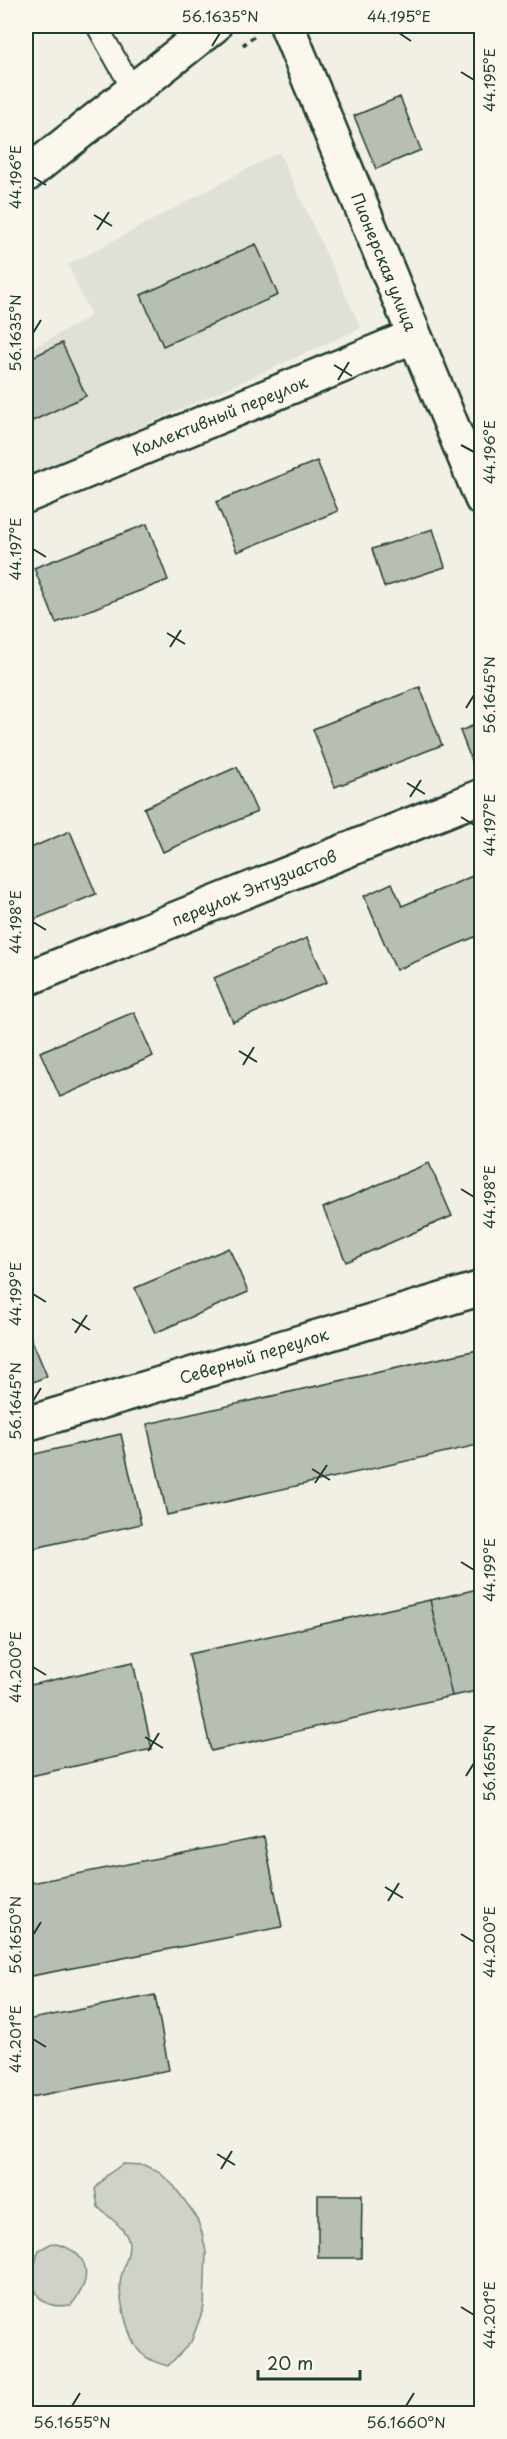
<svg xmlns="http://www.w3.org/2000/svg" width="507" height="2439" viewBox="0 0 507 2439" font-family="'Playpen Sans',sans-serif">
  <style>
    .built { fill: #e0e1d6 }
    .green { fill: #cfd2c8; stroke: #77887e; stroke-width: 1.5 }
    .building { fill: #b7beb3; stroke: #1f3d34; stroke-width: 1.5 }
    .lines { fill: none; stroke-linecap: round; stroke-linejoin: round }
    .service-casing { stroke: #1f3d34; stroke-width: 24 }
    .minor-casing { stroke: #1f3d34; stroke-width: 38 }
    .tertiary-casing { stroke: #1f3d34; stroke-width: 38 }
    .path { stroke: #1f3d34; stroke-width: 4; stroke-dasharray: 4.5 4.5; stroke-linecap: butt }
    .service { stroke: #fbf7ec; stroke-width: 20 }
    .minor { stroke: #fbf7ec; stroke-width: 33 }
    .tertiary { stroke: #fbf7ec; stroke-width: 33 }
    .ticks { fill: none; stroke: #1f3d34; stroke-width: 2 }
    .labels { text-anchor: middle; stroke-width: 6; stroke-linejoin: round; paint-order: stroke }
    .street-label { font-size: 16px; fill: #1f3d34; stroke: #fbf7ec }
    .neatline { fill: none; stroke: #1f3d34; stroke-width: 2 }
    .ticks-label { font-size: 15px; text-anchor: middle; fill: #1f3d34 }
  </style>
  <rect width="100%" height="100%" fill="#f2f0e5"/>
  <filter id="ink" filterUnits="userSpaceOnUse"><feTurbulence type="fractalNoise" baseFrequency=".0167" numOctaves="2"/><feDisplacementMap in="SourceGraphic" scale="12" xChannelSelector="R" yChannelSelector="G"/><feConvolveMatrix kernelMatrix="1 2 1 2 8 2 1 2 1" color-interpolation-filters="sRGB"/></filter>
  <g filter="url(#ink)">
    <path class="built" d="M279,152L361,328L26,479V352L91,316L68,265Z"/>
    <path class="green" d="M123,2164L144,2165L160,2173L174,2186L196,2216L202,2233L206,2252L204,2307L191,2342L168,2366C157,2363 148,2360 140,2352C128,2339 117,2294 121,2277C123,2267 129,2256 129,2246C129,2229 109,2218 98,2207L95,2189L107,2175Z
      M52,2243C90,2251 95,2277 71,2305C31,2311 28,2281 39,2250Z"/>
    <path class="building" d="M400,97L421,150L376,169L354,116Z
      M256,244L278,295L163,346L141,295Z
      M62,343L86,396L26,424V360Z
      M317,461L338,511L237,552L216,502Z
      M147,524L168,580L56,623L34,568Z
      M433,529L445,567L384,587L372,549Z
      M420,687L442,745L335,787L313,729Z
      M482,722V763L474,767L460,731Z
      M237,767L257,812L163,852L144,808Z
      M70,831L96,894L26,923V850Z
      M482,872V934L396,970L364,896L392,883L402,906Z
      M307,938L327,982L233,1022L214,978Z
      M134,1012L153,1056L60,1097L40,1052Z
      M429,1163L452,1216L346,1262L323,1208Z
      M229,1248L248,1292L155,1333L135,1288Z
      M26,1326L47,1376L26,1385Z
      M482,1349V1444L167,1515L147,1424Z
      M121,1434L141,1524L26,1550V1456Z
      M482,1588V1690L452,1696L430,1600Z
      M430,1600L452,1696L211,1751L189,1654Z
      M133,1662L152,1749L26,1777V1686Z
      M264,1837L282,1927L26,1977V1884Z
      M155,1995L169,2070L26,2098V2020Z
      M318,2195H362L361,2258H318Z"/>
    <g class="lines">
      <g class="service-casing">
        <path id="service" d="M97,26L133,90"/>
      </g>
      <g class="minor-casing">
        <path id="minor" d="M287,26L482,499
          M26,496L414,336
          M26,979L482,796
          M26,1424L482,1288"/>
      </g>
      <g class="tertiary-casing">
        <path id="tertiary" d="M26,175L214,26"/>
      </g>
      <path class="path" d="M243,45L256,35
        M26,214L34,208"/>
      <use href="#service" class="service"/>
      <use href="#minor" class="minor"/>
      <use href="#tertiary" class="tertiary"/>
    </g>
  </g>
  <path class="ticks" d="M399,33L411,41M212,46L220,33M461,72L474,80M33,177L46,185M94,215L112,226M97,230L109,212M33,333L41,320M334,365L352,376M338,380L349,362M461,445L474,452M33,549L46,557M167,633L185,644M170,647L181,630M466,708L474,695M407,783L425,794M410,797L421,780M461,817L474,825M33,922L46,930M239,1051L257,1062M243,1065L254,1047M461,1189L474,1197M33,1294L46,1302M72,1319L90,1330M75,1333L87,1315M33,1401L41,1388M312,1469L330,1480M315,1483L327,1465M461,1562L474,1570M33,1667L46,1675M145,1737L163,1748M148,1751L159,1733M466,1776L474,1763M385,1887L403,1898M388,1901L399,1883M461,1934L474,1942M33,1935L41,1922M33,2039L46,2047M217,2154L235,2165M221,2169L232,2151M461,2307L474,2315M72,2406L80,2393M406,2406L414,2393"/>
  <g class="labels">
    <g class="street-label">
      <text transform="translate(384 262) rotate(68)" y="6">Пионерская улица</text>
      <text transform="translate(220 416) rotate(-22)" y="6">Коллективный переулок</text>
      <text transform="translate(254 888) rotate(-22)" y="6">переулок Энтузиастов</text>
      <text transform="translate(254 1356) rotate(-17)" y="6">Северный переулок</text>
    </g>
  </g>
  <rect width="507" height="2439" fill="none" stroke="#fbf7ec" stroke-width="66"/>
  <path d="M258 2370v9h102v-9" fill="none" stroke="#1f3d34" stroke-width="3"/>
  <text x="267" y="2370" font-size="18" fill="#1f3d34" stroke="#fbf7ec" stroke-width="4.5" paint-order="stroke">20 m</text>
  <rect x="33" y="33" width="441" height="2373" class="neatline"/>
  <g class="ticks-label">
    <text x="220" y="22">56.1635°N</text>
    <text x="399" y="22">44.195°E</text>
    <text transform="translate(490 80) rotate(-90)" y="5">44.195°E</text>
    <text transform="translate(16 177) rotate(-90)" y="5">44.196°E</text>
    <text transform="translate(16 333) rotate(-90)" y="5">56.1635°N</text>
    <text transform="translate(490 452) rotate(-90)" y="5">44.196°E</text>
    <text transform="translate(16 549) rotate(-90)" y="5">44.197°E</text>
    <text transform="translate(490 695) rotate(-90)" y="5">56.1645°N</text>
    <text transform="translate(490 825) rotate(-90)" y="5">44.197°E</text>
    <text transform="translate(16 922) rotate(-90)" y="5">44.198°E</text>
    <text transform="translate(490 1197) rotate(-90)" y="5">44.198°E</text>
    <text transform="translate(16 1294) rotate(-90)" y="5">44.199°E</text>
    <text transform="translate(16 1401) rotate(-90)" y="5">56.1645°N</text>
    <text transform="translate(490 1570) rotate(-90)" y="5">44.199°E</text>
    <text transform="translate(16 1667) rotate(-90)" y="5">44.200°E</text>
    <text transform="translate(490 1763) rotate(-90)" y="5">56.1655°N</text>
    <text transform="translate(16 1935) rotate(-90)" y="5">56.1650°N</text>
    <text transform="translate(490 1942) rotate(-90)" y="5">44.200°E</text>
    <text transform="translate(16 2039) rotate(-90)" y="5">44.201°E</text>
    <text transform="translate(490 2315) rotate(-90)" y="5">44.201°E</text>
    <text x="72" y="2428">56.1655°N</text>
    <text x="406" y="2428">56.1660°N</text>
  </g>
</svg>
